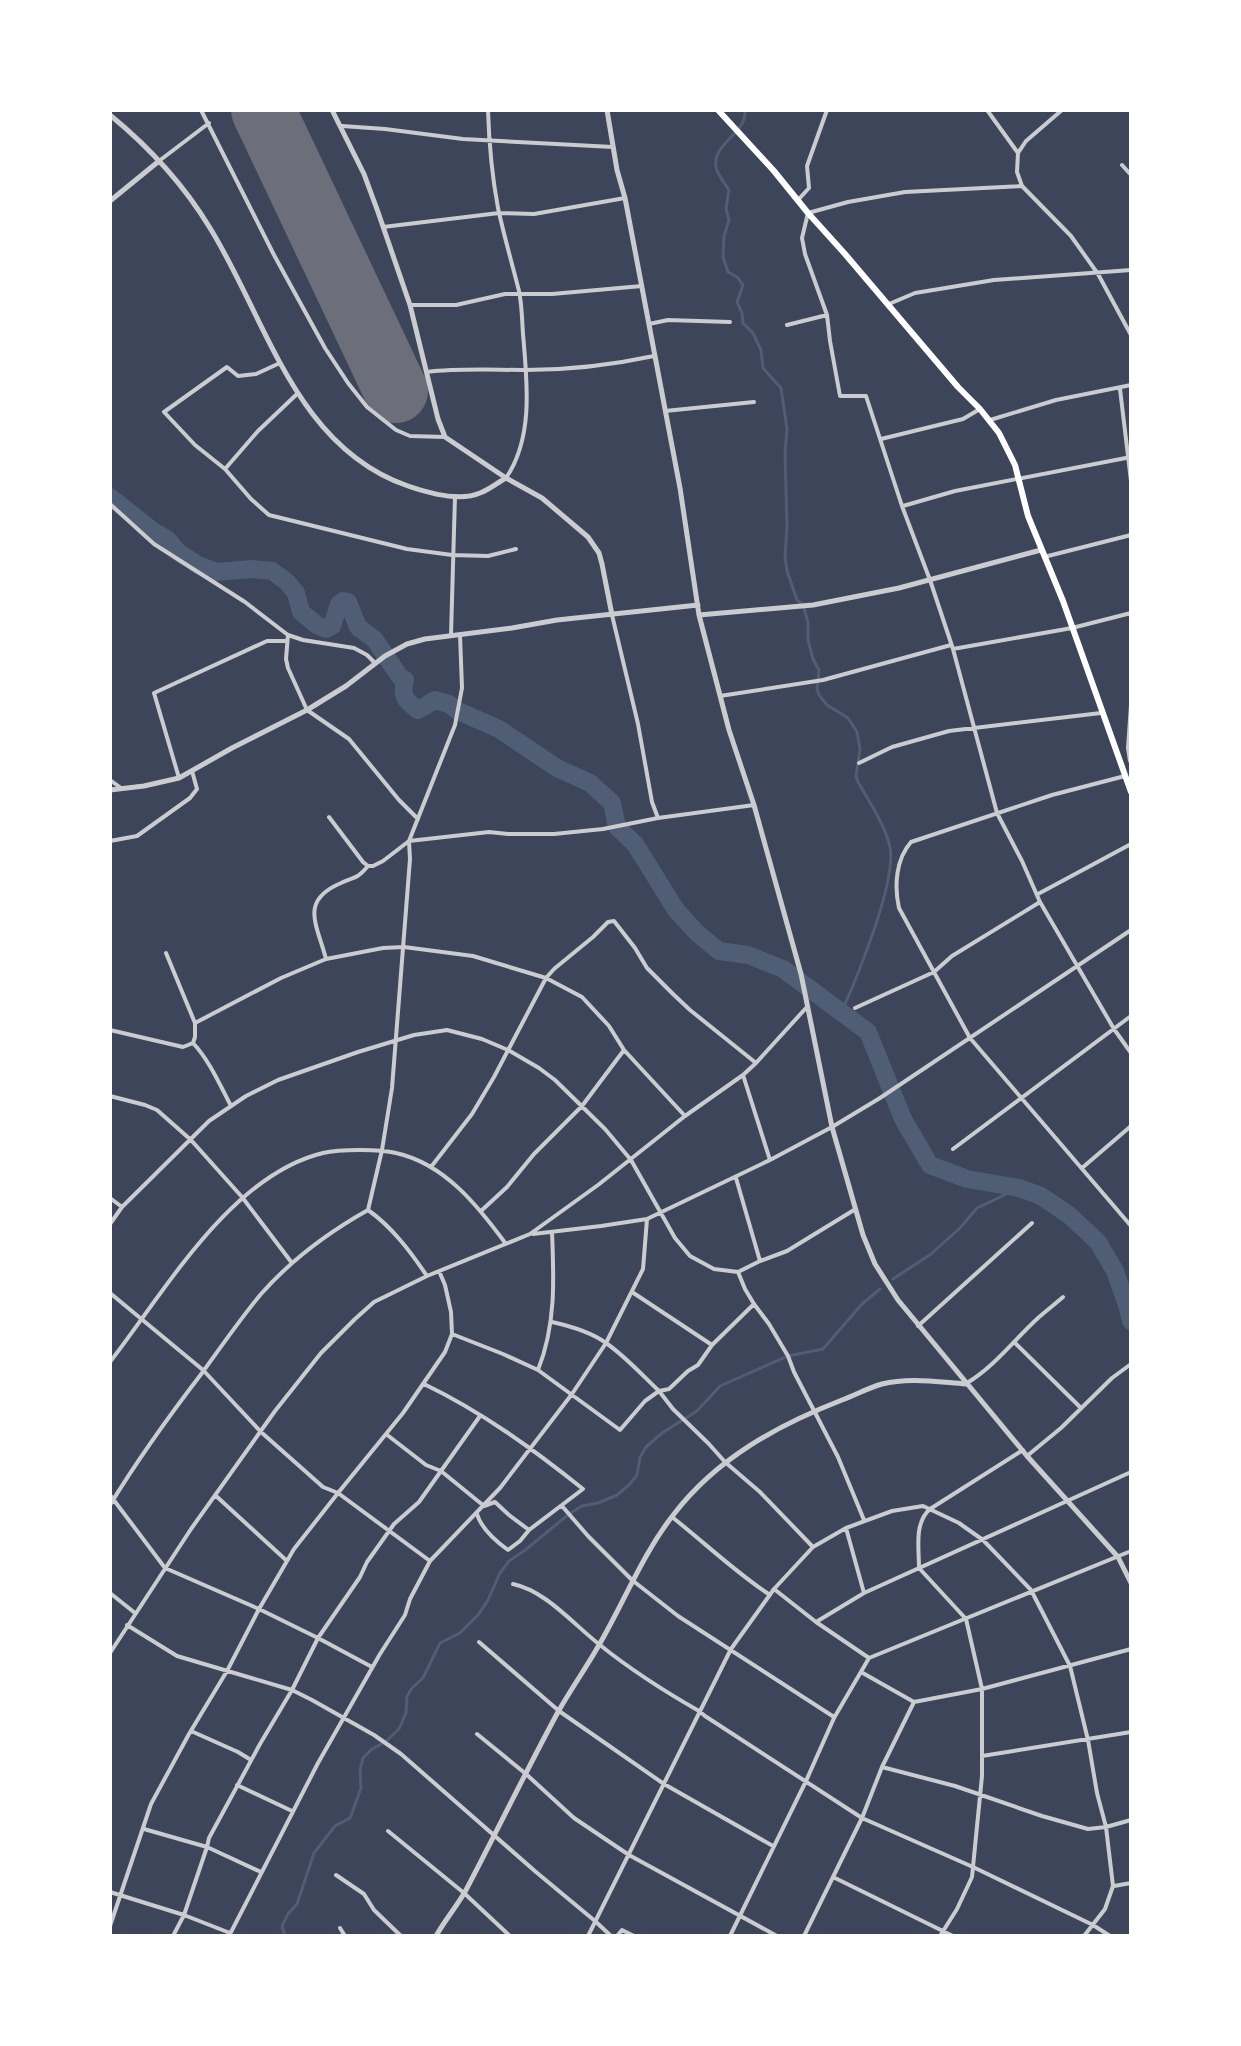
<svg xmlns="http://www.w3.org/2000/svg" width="1241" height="2046" viewBox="0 0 1241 2046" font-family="'Work Sans',sans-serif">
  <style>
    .green { fill: #3c4559 }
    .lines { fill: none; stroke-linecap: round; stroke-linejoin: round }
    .stream { stroke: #4f5d75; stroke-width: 3 }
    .river { stroke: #4f5d75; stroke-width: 18 }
    .runway { stroke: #6c6f7a; stroke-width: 64 }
    .minor { stroke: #caccd0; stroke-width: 4 }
    .tertiary { stroke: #caccd0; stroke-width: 5 }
    .secondary { stroke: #fff; stroke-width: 6 }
  </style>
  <rect width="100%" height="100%" fill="#2d3142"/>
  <path class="green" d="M110,110H1131V1936H110Z"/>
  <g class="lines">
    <path class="stream" d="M745,110C747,134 712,143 716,167C717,174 725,184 729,190L726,209L729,220L724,236L723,257L728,272L737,277L743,285L737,302L742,313L743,323L753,333L761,350L763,368L781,388L787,429L785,453L787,527L785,556L787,571L797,600L803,605L808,622V640L813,659L819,670L817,689L819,695L827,705L848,718L857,732L860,749L856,776L858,782C869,801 883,822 889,843C900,875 856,980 841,1013
      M893,1279L931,1254L961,1227L977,1208L1019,1188
      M285,1936L282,1926L288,1914L297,1904L314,1853L335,1826L350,1818L361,1788L360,1770L363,1758L372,1749L385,1742L399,1729L406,1713L407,1696L412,1688L423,1678L440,1643L460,1633L478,1615L488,1600L500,1573L509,1561L524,1551L569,1514L582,1506L598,1503L617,1495L629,1485L637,1475L640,1457L646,1447L662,1433L697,1411L720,1386L788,1356L823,1349L862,1304L880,1289"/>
    <path class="river" d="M110,497L153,531L167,539L178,552L198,565L216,572L252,569L272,571L287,582L296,593L301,612L317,625L326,629L332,626L339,604L343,601L348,602L358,627L375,640L400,677L405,680C401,697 405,700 418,710L435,700L449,704L458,711L499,729L557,768L590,783L612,803L617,827L635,844L676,910L697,933L719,951L748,955L783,969L868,1032L903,1119L930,1165L967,1179L1019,1188L1041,1196L1069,1215L1098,1242L1115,1271L1127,1305L1131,1321"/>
    <path class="runway" d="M263,110L396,391"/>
    <path class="minor" d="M201,110L274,255L325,348L348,383L367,407L396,430L410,436L445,437
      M488,110C489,143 492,176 498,208C504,236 512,263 519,291C522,305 522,320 523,334C527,381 534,437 506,478
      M987,110L1018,153
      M1062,110L1026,141L1018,153L1017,172L1022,186L1071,236L1098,274L1131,335
      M342,126L385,129L463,139L613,147
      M159,161L209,123
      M1122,165L1131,175
      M1022,186L905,192L848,202L808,213L802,238L805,254L827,315L830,341L840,396H866L902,506L930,580L953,649L997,813L1022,861L1040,902L1114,1029L1131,1053
      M798,200L809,188L807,166L827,110
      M383,227L499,213L534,214L625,198
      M889,304L915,293L994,280L1131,270
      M410,305H456L505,294H552L642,286
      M649,324L668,320L730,322
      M787,325L827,315
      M280,363L256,374L238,376L227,367L164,412L195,445L225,469L251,499L269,515L407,549L452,555L488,556L516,549
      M427,372C460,368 492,370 526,370C569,370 612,365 654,356
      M1120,389L1131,481
      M665,411L754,402
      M990,420L1056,400L1131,385
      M881,439L963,419L980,409
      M225,469L258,431L297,394
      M110,504L154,544L245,602L288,635L303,640L354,648L367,655L375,663
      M903,506L955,491L1131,457
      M1044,557L1131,535
      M1131,600V629
      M612,615L638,724L652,802L658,818
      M288,635L286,659L288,668L307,710L349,739L399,800L418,819
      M451,635L455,496
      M953,649L1072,628L1131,613
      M720,696L823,680L951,645
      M1130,761L1128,748L1131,705
      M859,763L892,747L949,731L1101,713
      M1125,776L1052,795L911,842C896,859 894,886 899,908L970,1038L1131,1226
      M179,778L154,693L267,641H287
      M110,780L121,788
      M329,817L363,862L368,866
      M110,841L137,836L190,798L197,789L192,771
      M1038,894L1131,844
      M166,953L195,1023
      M326,959C317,924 299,901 341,883C356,876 356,880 368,866H373L383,861L409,841L489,832L508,834H554L603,829L658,818L754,805
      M855,1008L934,972L952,956L1040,902
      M110,1030L183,1047L193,1043
      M193,1043L195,1037V1023L281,978L326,959L383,948L404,947L473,956L546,978L582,997L609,1026L624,1050L685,1116
      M193,1043C209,1060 220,1085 231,1106
      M743,1075L770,1160
      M110,1096L145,1105L157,1110L191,1140L242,1197L292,1263
      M953,1149L1131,1016
      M431,1167L472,1114L494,1077L546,978L554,969L593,937L608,922L614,921L635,948L647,968L673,994L690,1010L756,1063
      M1082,1168L1131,1126
      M736,1178L760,1261
      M110,1198L122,1207
      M481,1211L507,1187L534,1154L582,1106L624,1050
      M110,1224L122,1207L209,1121L246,1096L278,1080L358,1052L414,1035L447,1030L482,1039L508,1050L539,1068L555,1080L605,1129L631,1160L675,1238L690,1256L714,1269L738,1272L745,1289L754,1304L712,1345L698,1365L688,1371L669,1389L659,1391L673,1409L709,1444L725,1462L760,1492L813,1547
      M533,1234L601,1226L647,1219L770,1160L832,1127L880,1098L1131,930
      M738,1272L760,1261L787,1251L854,1210
      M427,1276C410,1251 392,1227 368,1210L382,1150L392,1088L410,859L409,841L455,725L462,688L460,635
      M632,1292L712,1345
      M110,1293L203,1370L261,1432L323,1487L338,1493L430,1561
      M754,1304L769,1324L788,1356L794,1372L838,1457L864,1520
      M918,1326L1032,1223
      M452,1334L503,1354L538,1370L620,1430L645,1401L659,1391C642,1375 625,1356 606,1343C591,1332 570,1326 552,1322
      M1015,1343L1080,1407
      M110,1362C165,1291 231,1175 323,1153C335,1150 348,1150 360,1150C372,1150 384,1150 396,1153C445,1164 478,1206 506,1244
      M538,1370C556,1325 554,1279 552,1232
      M967,1383C995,1366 1014,1340 1038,1318C1046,1311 1055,1304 1063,1297
      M386,1434L426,1465L441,1471L484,1506L495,1502L509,1515L529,1530L583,1489C533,1449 482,1412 424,1384
      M1027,1456L1061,1428L1112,1378L1131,1364
      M110,1495L165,1568L259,1609L318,1638L372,1667
      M215,1495L287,1561
      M110,1505C138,1459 169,1416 202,1373C221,1347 240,1319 261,1294C291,1260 329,1232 368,1210
      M562,1506L588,1536L632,1580L678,1616L834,1717
      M477,1514C481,1528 497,1542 508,1550L520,1541L529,1530
      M672,1517C705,1543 735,1572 770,1595
      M846,1528L864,1593
      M513,1584C546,1591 573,1624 600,1645C631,1670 664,1691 699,1711L705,1716L862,1818L973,1867L1093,1925L1110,1936
      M774,1589L816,1622L869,1658
      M110,1593L135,1613
      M816,1622L864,1593L1131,1472
      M127,1625L177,1656L292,1690L312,1700L374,1735L401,1754L536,1872L595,1921L611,1936
      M479,1642L559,1711L664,1784L773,1846
      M110,1653L191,1529L275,1411L321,1353L355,1319L374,1302L427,1276L530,1234L598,1185L685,1116L743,1075L756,1063L806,1008
      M861,1672L914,1702L982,1689L1131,1649
      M191,1731L238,1752L251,1760
      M477,1734L526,1774L574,1818L629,1855L777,1936
      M982,1756L1131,1732
      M882,1767L955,1786L1042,1816L1088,1829L1106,1827L1131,1820
      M237,1785L292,1811
      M144,1829L207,1847L261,1872
      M388,1831L464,1893L510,1936
      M336,1875L364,1894L374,1910L401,1936
      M833,1877L953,1936
      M1114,1886L1131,1883
      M110,1892L184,1915L230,1933
      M110,1926L151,1804L189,1734L227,1671L259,1609L294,1549L338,1493L403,1413L445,1352L452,1334L451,1312L445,1285L439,1271
      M340,1928L345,1936
      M173,1936L184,1915L207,1847L209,1838L260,1744L292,1690L318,1638L360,1577L367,1562L394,1524L419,1502L480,1416
      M229,1936L318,1763L380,1654L405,1615L410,1599L430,1561L500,1488L572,1394L606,1343L643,1269L647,1219
      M588,1936L731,1649L774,1589L813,1547L846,1528L892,1511L923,1506L959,1523L983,1540L1031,1590L1070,1666L1088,1740L1097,1793L1106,1827L1113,1886L1105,1909L1084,1936
      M617,1936L622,1930L634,1936
      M730,1936L806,1781L834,1718L869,1658L1131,1551
      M804,1936L862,1818L882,1767L914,1702
      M940,1936L957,1909L972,1877L982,1776V1689L966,1619L919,1568C919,1548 914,1523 930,1509L1023,1450"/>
    <path class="tertiary" d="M332,110L364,174L378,212L410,305L438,419L445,437L506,478L542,498L588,537L599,553L602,564L612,615
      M607,110L617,170L625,198L680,488L699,615L729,730L754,805L801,974L832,1127L863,1235L875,1264L898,1300L1027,1456L1118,1557L1131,1583
      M110,115C149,147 184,185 210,228C267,320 295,447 408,486C428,493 459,502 480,493C489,490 497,483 506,478
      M110,201L159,161
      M699,615L813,605L899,588L1041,550
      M110,790L144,786L179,778L232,748L307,710L346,686L385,656L407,644L425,639L512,628L557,620L698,605
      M436,1936C445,1920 457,1906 466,1890C497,1831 526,1771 558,1712C571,1689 586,1668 599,1645C624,1602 643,1553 674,1514C717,1458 778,1425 842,1400C855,1395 868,1388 882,1384C909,1377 938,1382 966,1384"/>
    <path class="secondary" d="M718,110L774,171L808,213L845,254L958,387L980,409L999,433L1015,465L1028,516L1063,601L1131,792"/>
  </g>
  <rect width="1241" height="2046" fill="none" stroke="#ffffff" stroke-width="224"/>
</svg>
